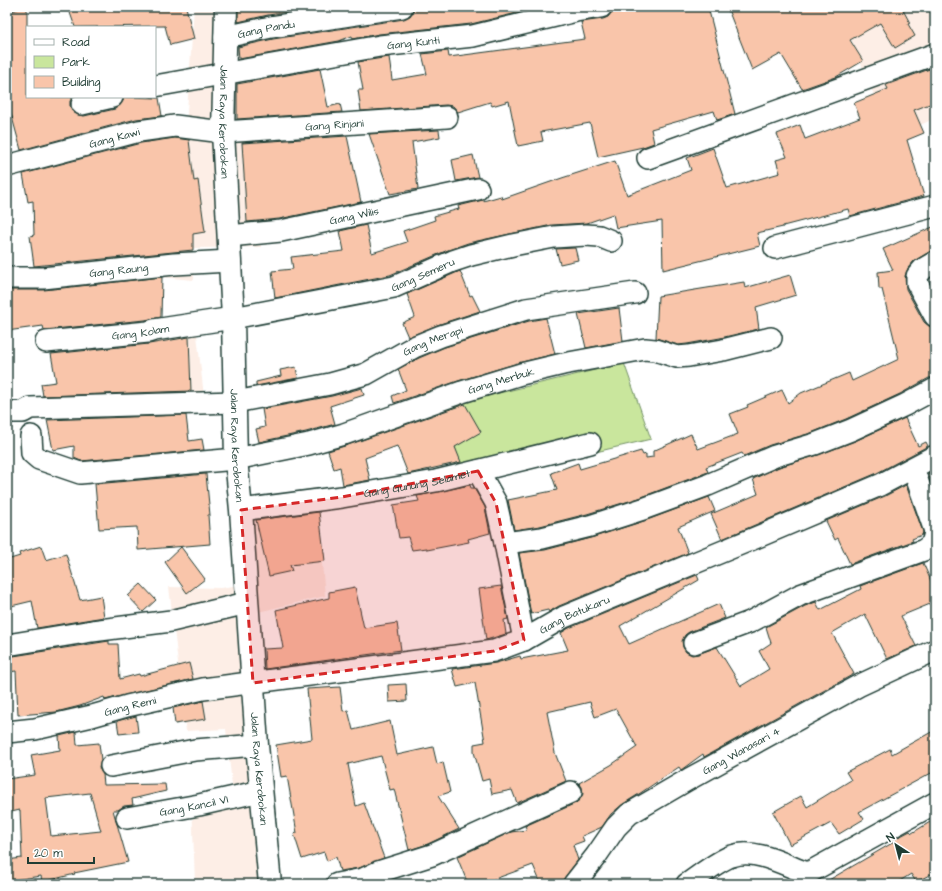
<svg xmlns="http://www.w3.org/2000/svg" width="942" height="891" viewBox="0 0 942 891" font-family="'Architects Daughter',sans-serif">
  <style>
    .built { fill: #fdeee6 }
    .green { fill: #c9e69d; stroke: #749268 }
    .building { fill: #f9c5aa; stroke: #1f3d34; fill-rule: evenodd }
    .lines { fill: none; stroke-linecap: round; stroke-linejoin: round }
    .street-casing { stroke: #1f3d34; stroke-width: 24 }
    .primary-casing { stroke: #1f3d34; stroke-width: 25 }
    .street { stroke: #fff; stroke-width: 21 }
    .primary { stroke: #fff; stroke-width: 22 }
    .marked { fill: #d62828; fill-opacity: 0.2; stroke: #d62828; stroke-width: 3; stroke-dasharray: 8 5; stroke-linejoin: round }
    .labels { text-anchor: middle; stroke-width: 4; stroke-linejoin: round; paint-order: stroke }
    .street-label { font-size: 11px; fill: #1f3d34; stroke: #fff }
  </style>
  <rect width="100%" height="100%" fill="#fff"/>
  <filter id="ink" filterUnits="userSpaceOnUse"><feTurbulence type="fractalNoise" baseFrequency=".025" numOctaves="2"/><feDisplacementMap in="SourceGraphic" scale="8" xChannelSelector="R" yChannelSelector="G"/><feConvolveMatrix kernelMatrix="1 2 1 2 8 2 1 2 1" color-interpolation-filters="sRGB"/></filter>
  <g filter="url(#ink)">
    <path class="built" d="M194,7L236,8L261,247L193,248L194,280L148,276L116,140L186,127Z
      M838,7H935V118L892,139Z
      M196,326L206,414L149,410L143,327Z
      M315,488L325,596L258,612L274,825L281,884H195L192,802L233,794L226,729L186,731L169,587L221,588L257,582L249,500Z"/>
    <path class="green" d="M624,363L651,439L464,483L445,406Z"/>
    <path class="building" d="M23,7H27V97H73L70,101V106L73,112L78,115L84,116L115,109L120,105L123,101L124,97L159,98L162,116L136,119L21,150L7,99V13Z
      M68,7H186L194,39L170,45L165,26L75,27Z
      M238,7H322L268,15L238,22Z
      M414,7H542L471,24L379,34L353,39L352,36L339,41L239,59L238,47L273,39L404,19L410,16L413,12Z
      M613,7H708L735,114L717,120L714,111L651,129L654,143L643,147L598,157L590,123L541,132L543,141L518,146L509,101L492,106L490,102L458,112L453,106L446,105L361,111L358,90H363L358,62L389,57L392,80L427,74L422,54L448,51L449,57L585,39L581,22L603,19L608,17L612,12Z
      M727,7H908L903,10L910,23L908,24L915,36L895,48L880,23L850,40L863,61L836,77L802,89L781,54L752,70Z
      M935,67V102L914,110L924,133L907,140L924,196L850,216L848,209L783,226V227L757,233L760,246L663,270L662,221L616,228L613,214L587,223L552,225L468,243L448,250L390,275L275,298L272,271L293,269L291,257L344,251L340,231L366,225L372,253L407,242L403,231L435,220L434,216L459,209L458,206L483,200V201L501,196L502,199L562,178L615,161L627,195L691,170L687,158L713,148L727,188L780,173L776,160L787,157L777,134L800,125L805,139L860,118L854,103L888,89L886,85Z
      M320,69L328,107L340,104L342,112L237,119V84Z
      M439,130L440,137L412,142L418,189L390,194L369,134Z
      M347,136L361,202L279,219L247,222L242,143Z
      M175,138L189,140L194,181L198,180L205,232L193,234V250L34,266L30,236L34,235L33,201L28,202L23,174L141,143Z
      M473,155L478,177L456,181L452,160Z
      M935,226V250L929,252L914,261L908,268L905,276L906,289L924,322L929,326L935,328V377L929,378L900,394L846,419L811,433L770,445L744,456L742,453L706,467L708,472L639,498L587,514L540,526L514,530L508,500L557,490L551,473L578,463L580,469L641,451L643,455L646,454V458L653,457V451L691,434L698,449L738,434L730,414L748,407L747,405L782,390L788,403L801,393L849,373L852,381L899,359L882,289H879L878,272L893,270L883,249Z
      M575,248L578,260L560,264L556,249Z
      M460,271L470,296L472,295L480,311L437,325L408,337L402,323L415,317L407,294Z
      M790,275L796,295L756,307L759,329L720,338L687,344L678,345L656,338L658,296L744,282L745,288Z
      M162,277L161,317L145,320L44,330L43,326L7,331V290H44Z
      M619,308L623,341L586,348L578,314Z
      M546,318L555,354L518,363L458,381L394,403L392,396L406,390L398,369L419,358L445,347L529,321Z
      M189,337L191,391L43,396L41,384L56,382L51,354L149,344Z
      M296,367L298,378L256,386V382L281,376L280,370Z
      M362,388L364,395L330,406L335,424L306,432L259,442L256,429L265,427L262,409L332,396Z
      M465,404L481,432L455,447L461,462L408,474L397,446L365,458L370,480L343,485L340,467L334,469L328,451L348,445Z
      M186,415L189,441L202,439L204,450L81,461L74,458V446L53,450L47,420Z
      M905,418L918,446L926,442L928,446L875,474L722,539L711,514L758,494L753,479L779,467L818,455L855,441Z
      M935,470V495L928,473Z
      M206,474L210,515H208L210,544L138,550L137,527L99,529L95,484Z
      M470,485L471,488H474L485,507L490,533L468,539L469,542L427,550V548L412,550L408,537L399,538L393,505L419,501L417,496Z
      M906,485L923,532L922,535L912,539L913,541L850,564L838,538L835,540L826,521L885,496Z
      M709,497L715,511L678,527L688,553L559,606L549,612L548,610L531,614L519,553L545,550L594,537L647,520Z
      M319,512L325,561L290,565L292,571L269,576L256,520Z
      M41,546L46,560L66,554L80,600L101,596L104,617L37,628L32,601L7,607V560L20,556L19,553Z
      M181,547L205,579L187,593L165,562Z
      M923,563L935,590V602L901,616L916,646L887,659L865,614L832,633L854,674L704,757L703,754L681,770L679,767L639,794L623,804L611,814L602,827L582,836L584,841L573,845L578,860L565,877L562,884H541L533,865L481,884H468L457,857L511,832L527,830L525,826L576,803L580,799L583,794L582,787L579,783L611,765L637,747L616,709L595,717L590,702L547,712L555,753L566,781L517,803L512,790L492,794L489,779L482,781L474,752V744L485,742L475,683L457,687L452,669L496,663L520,656L521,659L568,650L561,633L569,628L697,575L699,580L620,626L629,644L719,604L725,618L689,632L685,635L682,641L683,647L686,652L692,655L698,654L717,647L741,686L769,669L759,651L771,643L766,627L805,606L816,602L820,610L861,589L860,586Z
      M141,584L156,600L143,612L128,596Z
      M501,586L508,619L504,620L506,634L486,640L479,589Z
      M355,587L364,628L397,623L401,650L265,669L264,649L283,648L276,610L329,598V592Z
      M109,641V644H118L120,679L139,674L140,676L189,663L193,679L105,700L104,697L80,706L56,712L18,715L16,671L8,672L7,657Z
      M406,684L407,701L389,702L388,685Z
      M340,687L343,711L348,710L353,730L390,721L397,755L433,747L437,764L443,762L450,792L438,796L459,829L428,844L409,850L394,789L390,790L381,756L348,764L356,806L364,803L384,858L359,868L340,871L336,857L327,861L324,852L302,859L294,834L297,833L287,776L281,777L276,745L312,739L307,689Z
      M203,701L206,719L175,724L173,708Z
      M136,716L138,732L119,734L117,721Z
      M935,730V771L859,812L864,819L839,834L831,823L790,845L773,812L801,796L807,807L851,780L846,772L890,749L892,754Z
      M76,732L77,745L99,743L101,760L99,768L103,774L104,785L165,784L166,791L132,799L133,805L124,806L118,810H113L128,862L74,873L75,874L42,882L41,876L7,881V860L22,858L20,810L7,813V779L35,775L31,755L60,750L59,736ZM90,793L101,831L51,836L46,798Z
      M935,819V872L916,882L911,874L895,884H822L894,842L893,840L910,831L912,833Z"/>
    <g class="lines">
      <g class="street-casing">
        <g id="street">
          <path id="s1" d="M225,37L271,27L402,7"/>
          <path id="s2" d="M155,86L380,46L473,36L576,11L601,7"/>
          <path d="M82,104L112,97"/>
          <path d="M648,158L935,54"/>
          <path id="s3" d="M7,166L139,131L175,126L223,132L447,117"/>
          <path id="s4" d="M229,236L281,231L478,189"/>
          <path d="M775,248L935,206"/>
          <path d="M935,262L923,269L917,276V283L935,316"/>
          <path id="s5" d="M7,278H43L174,264L230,261"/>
          <path id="s6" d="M46,342L148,332L154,330L233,318L394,287L453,261L471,255L513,245L554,237L586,235L599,236L611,241"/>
          <path id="s7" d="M7,412H23L30,408L235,402L330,384L366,374L414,347L441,336L526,309L635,293"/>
          <path id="s8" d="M31,436L32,453L39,459L80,473L236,459L309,444L344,434L462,392L521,374L563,364L645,349L655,350L677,357L689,356L723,350L771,338"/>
          <path d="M913,468L935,531"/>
          <path d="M478,471L496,503L505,543L524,640"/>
          <path id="s9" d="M241,510L342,497L436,481L590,443"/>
          <path d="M505,543L542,538L590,526L643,509L708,485L775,456L815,444L851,430L905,405L935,389"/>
          <path d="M694,643L750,622L800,595L924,550L932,544L935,533"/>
          <path d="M7,645L92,631L171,621L247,603"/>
          <path id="s10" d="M7,732L35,729L92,716L127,706L203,689L494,651L524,640L564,617L755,538L880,485L935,456"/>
          <path d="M111,766L195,750L257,745"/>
          <path id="s11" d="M127,818L199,805L261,791"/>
          <path d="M337,884L363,879L378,872L432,855L571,792"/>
          <path id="s12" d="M574,884L596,856L616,827L629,814L689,779L858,686L935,650"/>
          <path d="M687,884C699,876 719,860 732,856C755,848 783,864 804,872H810L935,803"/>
        </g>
      </g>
      <g class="primary-casing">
        <g id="primary">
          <path id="s13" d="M226,7L223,132L233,318L236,459L241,510L257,745L270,884"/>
        </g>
      </g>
      <use href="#street" class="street"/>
      <use href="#primary" class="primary"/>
    </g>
  </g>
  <path class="marked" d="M478,471L496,503L524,640L494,651L253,683L241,510L342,497Z"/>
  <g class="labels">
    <g class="street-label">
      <text dy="4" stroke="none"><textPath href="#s1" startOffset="42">Gang Pandu</textPath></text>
      <text dy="4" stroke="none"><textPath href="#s2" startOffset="262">Gang Kunti</textPath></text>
      <text dy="4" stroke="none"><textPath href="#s13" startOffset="115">Jalan Raya Kerobokan</textPath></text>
      <text dy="4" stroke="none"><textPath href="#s3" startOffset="333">Gang Rinjani</textPath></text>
      <text dy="4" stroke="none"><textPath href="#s3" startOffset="111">Gang Kawi</textPath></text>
      <text dy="4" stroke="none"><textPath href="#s4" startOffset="127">Gang Wilis</textPath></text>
      <text dy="4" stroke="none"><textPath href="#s5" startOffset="112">Gang Raung</textPath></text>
      <text dy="4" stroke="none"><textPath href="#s6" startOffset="384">Gang Semeru</textPath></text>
      <text dy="4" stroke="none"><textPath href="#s6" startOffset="95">Gang Kolam</textPath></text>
      <text dy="4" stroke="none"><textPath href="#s7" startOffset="438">Gang Merapi</textPath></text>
      <text dy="4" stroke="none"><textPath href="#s8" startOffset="503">Gang Merbuk</textPath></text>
      <text dy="4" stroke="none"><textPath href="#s13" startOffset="439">Jalan Raya Kerobokan</textPath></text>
      <text dy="4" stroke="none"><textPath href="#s9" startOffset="178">Gang Gunung Selamet</textPath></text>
      <text dy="4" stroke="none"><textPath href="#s10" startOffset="583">Gang Batukaru</textPath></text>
      <text dy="4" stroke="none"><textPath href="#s10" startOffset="126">Gang Remi</textPath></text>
      <text dy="4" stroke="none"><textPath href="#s12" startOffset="218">Gang Wanasari 4</textPath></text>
      <text dy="4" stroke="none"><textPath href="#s13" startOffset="763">Jalan Raya Kerobokan</textPath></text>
      <text dy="4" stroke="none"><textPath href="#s11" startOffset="68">Gang Kancil VI</textPath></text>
    </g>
  </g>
  <rect width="942" height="891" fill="none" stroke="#fff" stroke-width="24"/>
  <rect x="12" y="12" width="918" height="867" fill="none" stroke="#1f3d34" stroke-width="1.5" filter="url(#ink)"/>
  <rect x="26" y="26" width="130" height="72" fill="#ffffff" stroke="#a5b1ae"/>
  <rect x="34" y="39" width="20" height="6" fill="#ffffff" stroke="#a5b1ae"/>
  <text x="62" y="46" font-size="12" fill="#1f3d34">Road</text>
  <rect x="34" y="56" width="20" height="12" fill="#c9e69d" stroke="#a5b1ae"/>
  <text x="62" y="66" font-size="12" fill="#1f3d34">Park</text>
  <rect x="34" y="76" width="20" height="12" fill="#f9c5aa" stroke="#a5b1ae"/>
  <text x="62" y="86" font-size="12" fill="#1f3d34">Building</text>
  <g transform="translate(896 845) rotate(324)" stroke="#ffffff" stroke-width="3" paint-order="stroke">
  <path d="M0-3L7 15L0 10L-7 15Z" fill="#1f3d34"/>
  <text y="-6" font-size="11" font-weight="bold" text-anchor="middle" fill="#1f3d34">N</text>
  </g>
  <path d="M28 857v6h66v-6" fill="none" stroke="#1f3d34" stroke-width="2"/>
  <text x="34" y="857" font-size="12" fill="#1f3d34" stroke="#ffffff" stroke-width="3" paint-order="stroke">20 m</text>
</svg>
